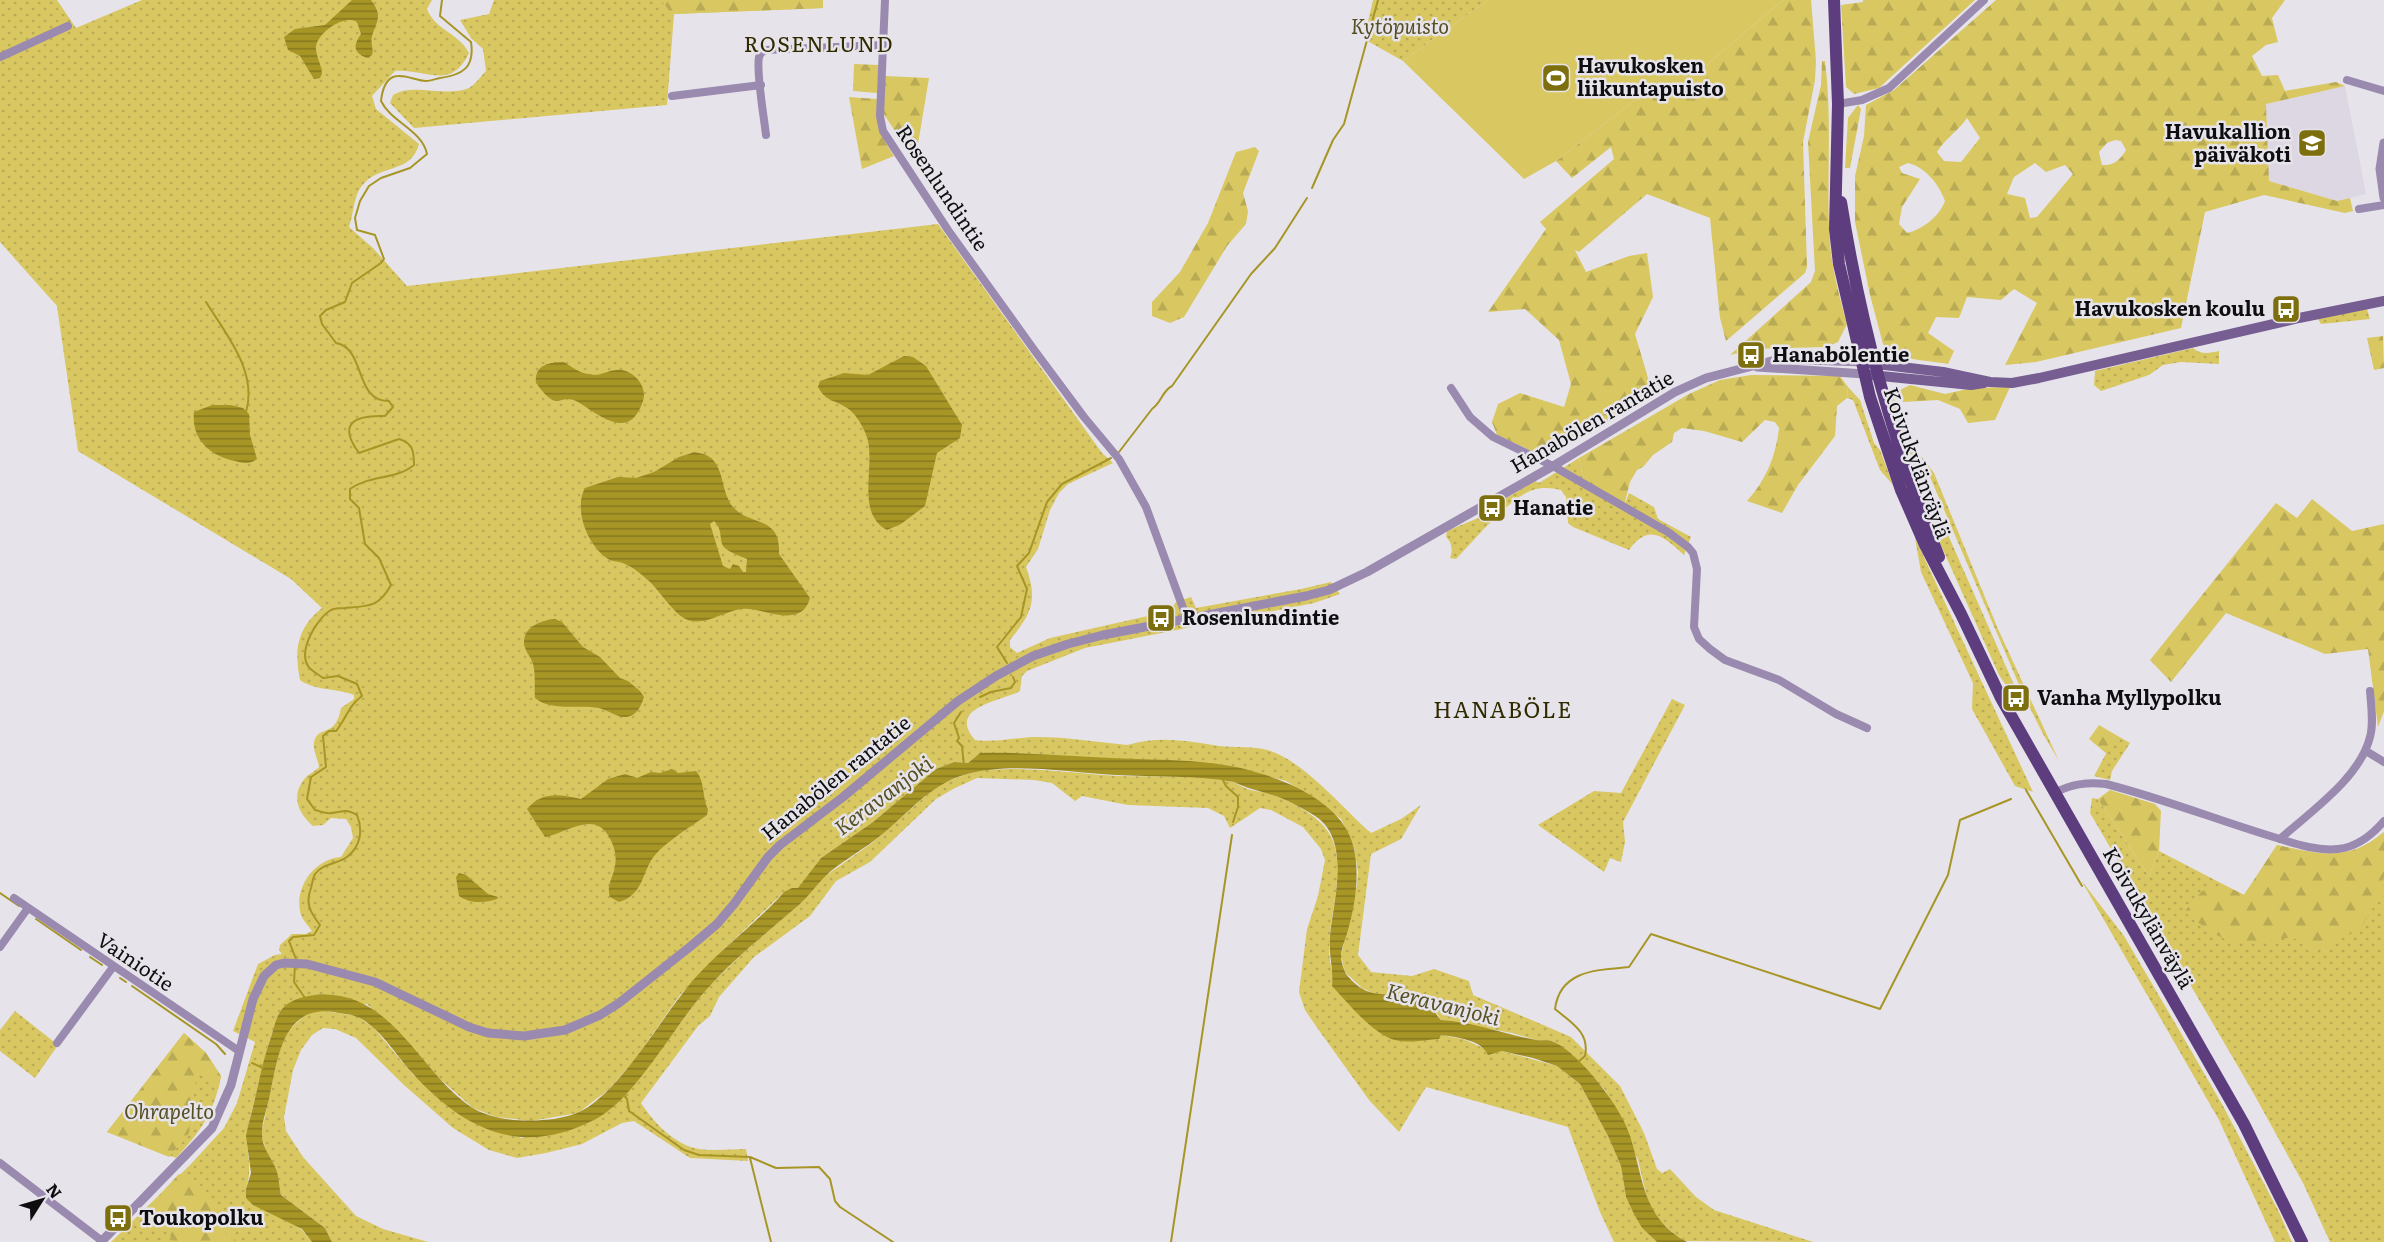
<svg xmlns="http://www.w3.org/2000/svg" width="2384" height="1242" viewBox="0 0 2384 1242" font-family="Literata,serif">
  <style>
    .built { fill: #dcd7e3 }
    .grass { fill: url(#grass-dots) }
    .forest { fill: url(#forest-firs); fill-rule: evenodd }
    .garden { fill: #d9c762 }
    .water { fill: url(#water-rules); fill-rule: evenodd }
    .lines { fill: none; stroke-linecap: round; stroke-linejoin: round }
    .stream { stroke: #a79526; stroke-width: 2 }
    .minor { stroke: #9a8aaf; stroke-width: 8 }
    .tertiary { stroke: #9a8aaf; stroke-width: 9 }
    .secondary { stroke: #765e93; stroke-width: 10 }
    .primary { stroke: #5d3d7e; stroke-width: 12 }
    .labels { text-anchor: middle; stroke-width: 5; stroke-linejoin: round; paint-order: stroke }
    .park-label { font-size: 20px; font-style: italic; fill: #564e23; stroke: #e6e4ea }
    .poi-label { font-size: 20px; font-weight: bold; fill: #0e0d0f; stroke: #e6e4ea; text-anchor: start }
    .street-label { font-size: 20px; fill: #0e0d0f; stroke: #e6e4ea }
    .neighbourhood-label { font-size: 21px; letter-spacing: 1.5px; fill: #312a00; stroke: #e6e4ea }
    .water-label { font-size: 21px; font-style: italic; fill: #585025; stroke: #e6e4ea }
    .quarter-label { font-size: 22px; letter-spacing: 1.5px; fill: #312a00; stroke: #e6e4ea }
  </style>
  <defs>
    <pattern id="grass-dots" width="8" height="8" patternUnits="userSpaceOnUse" patternTransform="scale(1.5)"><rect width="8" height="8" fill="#d9c762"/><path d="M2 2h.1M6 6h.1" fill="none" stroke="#b9aa54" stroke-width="1.8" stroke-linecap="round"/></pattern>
    <pattern id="forest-firs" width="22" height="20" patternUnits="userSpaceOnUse" patternTransform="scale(1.5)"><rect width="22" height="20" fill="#d9c762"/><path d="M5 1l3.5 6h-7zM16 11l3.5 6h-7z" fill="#b9aa54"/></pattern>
    <pattern id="water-rules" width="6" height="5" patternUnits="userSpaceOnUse" patternTransform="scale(1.5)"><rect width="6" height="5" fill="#a79526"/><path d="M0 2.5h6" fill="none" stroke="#86781f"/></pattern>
  </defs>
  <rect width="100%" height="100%" fill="#e6e4ea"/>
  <path class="built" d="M2345,86L2366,194L2337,201L2269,181L2266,104Z"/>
  <path class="grass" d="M0,0H57L76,28L142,0H432L427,9C435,30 459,33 469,53C451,91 427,69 395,71L372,96L376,109L419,144C411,175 378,163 361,187C354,196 353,216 349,227L373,248L407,286L938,224L1102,453L1113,463L1068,484L1059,493L1050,510L1038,549L1026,567C1038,600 1032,613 1010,640V647L1017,653L1050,638L1170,611L1176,602L1191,597L1196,608L1301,589L1331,582L1340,594L1314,603L1085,648L1027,671L1022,676L1020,691C1002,701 946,707 975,740C995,743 1017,737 1037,737C1067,737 1097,742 1127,745C1156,736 1183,740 1213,745C1229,748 1247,746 1263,749C1300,756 1342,808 1371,833L1401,819L1421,805L1401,839L1371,854L1358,955L1371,972L1412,976L1434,969L1469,981L1473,995L1571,1037L1620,1086L1644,1133L1657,1169L1662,1173L1670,1169L1696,1197L1714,1210L1813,1242L1685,1241L1675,1235L1655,1216L1648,1202L1638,1160L1605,1090L1569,1052L1553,1041L1536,1040L1512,1033L1441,1020L1430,1002L1409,995H1377L1362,988L1345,972L1341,956L1357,885L1358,872L1354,847L1341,819L1318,801L1286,781L1225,765L987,753H980L968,763L954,762L936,769L873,822L821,858L798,889L784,892L719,954L680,995L633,1062L608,1090L578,1113L531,1121L496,1117L473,1108L439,1078L367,1004L279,1013L268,1045L248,1126C244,1150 254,1163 246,1189L302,1230L312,1242H111L190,1165L224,1128L237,1103L255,1042L233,1031L258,964L275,955L282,954L279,950L280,945L292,934H306L312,931C308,925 301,919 300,911C295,886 315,859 341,857L353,838L351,827L346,819L331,818L323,825L313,826C297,812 290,794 307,776C311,773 315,771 319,767C318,759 311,747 315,739C320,726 336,737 341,708L354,699V695C337,688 315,691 300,680C294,650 297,628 322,608L291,579L78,451L57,306L0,242Z
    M494,0H823V8L674,14L667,105L414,128L390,103L393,95C414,82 445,98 469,88C475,85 481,76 486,71L483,49L471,38L460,20L489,14Z
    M1373,0H1488L1403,61L1364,39Z
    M2367,309L2370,319L2321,324L2318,319Z
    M2193,348C2200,355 2210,353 2219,351V364L2181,362L2163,365L2149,375L2101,391L2094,385L2095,371Z
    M1848,387L1860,400L1874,443L1880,450L1893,485L1880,470L1853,400L1847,398Z
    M1894,399L1897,402L1923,478L2015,687L2009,690L1999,675L1936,534L1912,473L1890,400Z
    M1921,456L1934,473L1998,629L2059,761L2043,734L2023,694Z
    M1579,458L1584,483L1624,506L1629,493L1654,507L1658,519L1691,537L1684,555C1663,536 1649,523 1629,550L1573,527L1568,523L1566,497L1561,490C1552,488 1542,487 1533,490C1509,497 1474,541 1456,559L1450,558C1453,551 1452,542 1446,537L1447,531L1490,513L1503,500L1535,481L1539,483Z
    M1915,538L2033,792L2015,786L1972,709L1973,683L1921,572Z
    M1672,699L1685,705L1623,822L1625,842L1621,862L1610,858L1604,872L1538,825L1594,791L1621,793Z
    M2116,735L2130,743L2112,771L2110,780L2094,776Z
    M1009,769C1046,769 1082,774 1119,776C1154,777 1199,774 1233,782C1237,783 1240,786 1245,788C1253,792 1263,791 1271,794C1296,804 1328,819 1335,847C1345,889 1320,936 1333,974L1441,1035L1463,1039L1492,1052L1502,1051L1557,1066L1580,1084L1608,1136L1621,1166L1626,1197L1642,1228L1657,1242H1614L1600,1212L1568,1127L1426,1087L1399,1132L1369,1100L1318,1029L1305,1010L1299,992L1307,929L1318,896L1325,860L1321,849L1303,827L1271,810L1260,808L1230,828L1224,816L1208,808L1128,805L1082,796L1075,801L1052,783L1034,780L977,778L953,789L936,799L870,862L836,881L810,916L754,957L719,997L710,1016L698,1026L641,1103C654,1123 675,1145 699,1149C714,1151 731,1149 746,1149L748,1161L690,1158L634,1121L622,1123L582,1144L546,1153L517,1158L489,1150L453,1128L404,1085L356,1038L335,1029L323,1028L312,1035L301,1050L293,1070L284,1117L286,1131L303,1157L356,1216L383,1229L428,1242H332L325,1228L281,1195L276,1169L267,1153L261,1135L279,1050L289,1030L304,1016L318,1010L357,1016L374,1028L414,1076L521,1138L571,1129L609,1110L647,1067L706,989L743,953L802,902L824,877L872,843L938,785L964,775L984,770Z
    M2092,798L2098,799L2149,876L2159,851L2244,895L2277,845C2319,854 2348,863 2384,832V1242H2330L2303,1183L2250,1087L2090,813Z
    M2081,880L2124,936L2175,1023L2223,1106L2279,1212L2292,1242H2275L2219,1120Z
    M15,1011L58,1045L35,1078L0,1051V1030Z
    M184,1033L206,1053L221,1076C214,1113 201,1131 176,1158L107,1132Z"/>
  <path class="forest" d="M660,0H823V8L673,14Z
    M1783,0H1811L1816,61L1815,80L1803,142L1807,267L1805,273L1726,341L1720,318L1710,218L1647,194L1579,252L1575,250L1586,272L1629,256L1647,253L1653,297L1635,334L1653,395L1545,457L1497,435L1492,422L1498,404L1520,393L1564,407L1571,384L1559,340L1525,309L1488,312L1546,229L1540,222L1614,159L1611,147L1572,178L1556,161L1635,100L1671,95Z
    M1863,0H1975L1879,88L1854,94L1846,87L1841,5L1863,2Z
    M1996,0H2285L2272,18L2278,42L2266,45L2252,56L2262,76L2278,75L2285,91L2336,82L2345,86L2266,104L2269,181L2337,201L2350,198L2353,211L2345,213L2264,195L2205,212L2181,328L2036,362L2005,365L2037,303L2014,289L2001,300L1967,297L1959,318L1936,317L1928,333L1954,351L1948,364C1927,360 1898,361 1883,344L1870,295L1855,222V176L1864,136L1866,105L1894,90ZM1967,118L1980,138L1961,162L1944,161L1937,152C1945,139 1958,131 1967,118ZM2115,140L2121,141L2126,150C2120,160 2114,166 2102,165L2099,152L2107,143ZM1908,163C1925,167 1939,184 1945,201C1939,217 1923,229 1907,233L1899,224L1902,207L1920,179L1902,173L1899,167ZM2035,163L2046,172L2065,165L2073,174L2037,217L2030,218L2025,198L2007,194L2014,177Z
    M1822,61H1825C1832,117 1827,172 1829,228C1830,261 1838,292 1847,324L1838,342L1827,347L1754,349L1730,355L1811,282L1815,271L1808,142L1821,85Z
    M854,64L879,65L877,93L853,91Z
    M885,76L929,78L916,156L917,164L883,113Z
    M849,97L877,99C876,125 880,134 894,156L862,169Z
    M1858,105L1861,109L1850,168H1845L1848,118Z
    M1255,147L1259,151L1243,193L1248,211L1246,224L1227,246L1184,317L1170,323L1152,316V302L1180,272L1208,223L1236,152Z
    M2383,336L2384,368L2374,370L2367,338Z
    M1751,375L1840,376L1848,387L1847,398L1837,406L1835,436L1798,485L1782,513L1747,501C1766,480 1776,456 1779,428L1775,422L1765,420L1742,442L1704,431L1682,428L1674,433L1672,442L1653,455L1643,467L1637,470L1630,482L1624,506L1584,483L1579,458L1689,394L1720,380Z
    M1910,385L1945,394L1972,388L2010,387L1995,420L1968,423L1960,409L1938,400L1903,402L1900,390Z
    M2312,499L2352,531L2384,524V711L2378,727L2368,649L2325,654L2226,613L2171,682L2150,660L2276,503L2297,518Z
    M2099,725L2116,735L2107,754L2089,739Z
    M2110,790L2155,804L2161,811L2159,851L2149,876L2098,799Z
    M2384,832V878L2382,882L2384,895L2370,912L2357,934H2344L2329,946L2312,948C2289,927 2266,946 2241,943C2219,941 2201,924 2184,912L2202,891L2228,887L2244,895L2277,845C2319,854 2348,863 2384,832Z
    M184,1033L206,1053L221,1076L218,1090L212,1086L204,1069H197L189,1133L169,1157L107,1132Z
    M179,1174L193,1178L206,1191L227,1235L239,1242H174L150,1205Z"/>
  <path class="garden" d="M1488,0H1783L1671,95L1635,100L1556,161L1524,179L1403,61Z"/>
  <path class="water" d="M352,0H371C383,16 377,20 372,36C370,43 374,49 372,55L367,58C353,53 353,45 361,34L357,22C344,14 319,32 316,46C315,55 322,65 322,74L320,78L314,79L300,56L288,50L284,37L295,29L325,25Z
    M904,356L913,357L926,366L962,425L960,438L937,453L925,506L901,524L887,530C852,511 880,458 864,430C861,423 854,412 847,408C834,399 827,403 818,387L820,381L844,373L868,375Z
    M564,362C572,367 579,373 589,374C599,377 606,371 616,370C629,368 644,381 644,395C644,400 641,407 638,412C623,438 594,411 578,402C558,391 560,416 536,383C534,365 549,362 564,362Z
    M212,405H231L243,408L249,414L250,435L257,459C249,465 244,463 235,461C210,456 191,439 194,412Z
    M695,452C699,453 705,454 708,456C726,467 720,495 735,509C752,526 781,516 779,554L810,598C807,608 802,614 791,615C775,618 758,607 741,609C725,611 705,626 688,620C675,616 660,591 649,581C641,574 633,567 623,563C618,561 614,562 610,560C588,548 573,509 585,488L618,477L636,478L654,472L679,457ZM714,521C724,530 718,542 725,548C729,552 742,557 747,559L746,572H743L739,566L733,564L730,569L723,566L710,524Z
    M555,619L562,622L583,647L600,657L620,678L628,681L640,691L644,697C641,706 637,716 626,717C618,718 608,710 599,708C579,704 552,712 535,698C534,686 536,675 533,664C531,656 524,651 524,642C524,626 543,620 555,619Z
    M980,753C1024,752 1068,756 1111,758C1149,760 1188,759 1225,765C1272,773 1348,799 1355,854C1359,880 1355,905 1348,930C1346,938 1341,948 1341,957C1341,961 1344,970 1346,974C1373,1008 1395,986 1425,999C1433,1003 1434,1014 1441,1020C1473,1022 1504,1034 1536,1040C1542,1041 1548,1039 1554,1042C1579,1053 1621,1107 1629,1133C1644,1177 1641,1217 1687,1242H1657L1642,1228L1634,1214L1626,1197L1621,1166L1608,1136L1580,1084L1557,1066L1533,1058L1502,1051L1488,1055C1482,1040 1456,1037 1441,1035L1439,1039C1423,1040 1402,1045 1387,1037C1366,1026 1348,1003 1332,986C1334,969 1328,954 1330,936C1333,903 1351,843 1318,818C1305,809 1284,798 1269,794C1256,790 1246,788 1234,782C1195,775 1155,777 1116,775C1067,773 1012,761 964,775C929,785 908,814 880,836C864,849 847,858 831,871C819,881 811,894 800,904C768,932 735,957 707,989C675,1024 636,1098 596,1119C523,1157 467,1132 414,1075C397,1057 383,1031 360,1018C352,1014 343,1014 334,1012C283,1005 278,1057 270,1094C268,1106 262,1120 262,1133C261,1146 271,1157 276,1169C279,1177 279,1186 281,1195L325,1228L332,1242H312L302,1229L253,1205L246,1198V1189L251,1173L246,1136L248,1126C257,1095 261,1064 272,1034C274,1027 276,1018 280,1012C287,1000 302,997 315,995C392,988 417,1070 471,1107C497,1124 549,1124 577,1113C619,1096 664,1012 696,977C723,947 757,923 784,892L792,888H798L821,858L873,822L936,769L954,762L968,763Z
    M672,769L678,773L696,771C705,781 702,797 708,809L707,815C692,826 662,844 652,859C641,877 642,895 619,902L610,897C606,886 613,878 615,866C617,855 614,845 608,835C593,811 566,833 545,837L527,809C542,791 560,794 581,799L608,779L625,774L637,778L651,772L660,773Z
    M459,873L466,875L488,894L498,897L497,899C485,903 470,904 459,896L456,877Z"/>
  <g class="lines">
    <path class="stream" d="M1312,188L1333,140L1344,124L1378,0
      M206,302C226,334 258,372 246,412
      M1119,452L1152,409C1162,402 1162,391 1172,386L1251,274L1275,248L1307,198
      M1007,663L997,647L1021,617L1027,589L1017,566L1029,553L1047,502L1062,484L1111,458
      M980,697L991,692L1011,688L1015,682L1013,677
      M961,712L954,723L959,738L957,741L962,746L964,766
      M1222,778L1226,786L1238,797V807L1233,822
      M2026,790L2082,886
      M0,893L19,906
      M36,919L81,950
      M90,957L102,965
      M296,959L289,941L293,937L314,935L320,925C310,912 305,903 311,888C312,884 313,878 315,874C323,863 338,864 347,857C361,846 363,830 357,815C344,808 344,812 331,813C326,814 320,811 315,810L307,799L311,777L326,767L323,736L329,731H336C346,719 349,705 362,696L357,684L338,676L323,678C318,674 311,671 308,666C298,650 317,618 331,610C335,608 340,608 345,608C369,606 379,607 391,585L379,558L365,544L359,508L350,499V489C369,475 396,480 414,465C414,452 413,443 399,439L359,453C336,422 357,415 385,416L393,407L389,401C354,402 366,348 336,343L322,324L320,316L326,310L345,302L352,283L381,263L384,259L375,235L357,230L355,218L360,201L369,186L381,178L410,168L427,154C422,130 391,122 381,101C382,92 384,81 393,77C403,73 416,81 426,81C430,81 435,79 440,78C462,75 475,68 471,42L440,16L442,0
      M295,965L294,982L305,998
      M120,978L126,982
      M132,986L216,1044L225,1054
      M1578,1062L1585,1056C1590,1033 1572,1023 1555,1009C1560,970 1597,970 1629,967L1651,934L1880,1009L1948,875L1960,820L2011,799
      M252,1063L263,1068
      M622,1093L627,1099L629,1111L684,1150L699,1155L750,1157L776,1168L819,1167L830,1179L835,1201L840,1207L893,1242
      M750,1158L771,1242
      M1171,1242L1232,835"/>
    <path class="minor" d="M885,0L880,116L883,131L948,230L1035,351L1084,417L1119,459L1146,507L1187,619
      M0,57L68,26
      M2347,80L2384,91
      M672,96L761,85
      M1838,104L1862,100L1889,88L1984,0
      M766,135C764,117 756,72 759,57C761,52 762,52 766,50L883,45
      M2359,209L2384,205
      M1451,388L1470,417L1493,437L1553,466L1668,532L1688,547L1693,553L1697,569L1694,627L1699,639L1710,649L1725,660L1779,680L1836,714L1867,728
      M2366,751L2384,762
      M2054,793C2072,784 2086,782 2106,784C2165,799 2222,822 2280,839C2299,845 2318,851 2338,849C2357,847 2372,835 2384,821
      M2280,839C2310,812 2360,778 2370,737C2374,723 2371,705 2370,691
      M14,898L239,1051
      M0,947L28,908
      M57,1043L113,967
      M0,1163L102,1241"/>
    <path class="tertiary" d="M2384,143L2380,169L2384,198
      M1757,367L1865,374
      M101,1242L212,1128L231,1085L253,999L264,976L276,965L284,963L307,964L375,982L469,1027L488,1033L524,1036L565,1030L600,1015L619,1003L691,946L717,924L734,904L768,857L780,845L843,797L958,701L996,676L1033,656L1068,644L1103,635L1306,596L1329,590L1367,572L1553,466L1675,392L1706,378L1779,359L1862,362"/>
    <path class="secondary" d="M1868,363L1943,372L1990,382L2012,383L2039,378L2299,318L2384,301
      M1871,375L1971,385L1984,383"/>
    <path class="primary" d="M1834,0L1838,104L1835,229L1839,264L1870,397L1901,490L1925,545L1961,614L2001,698L2244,1124L2302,1242
      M1841,202C1861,327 1892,439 1939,557"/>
  </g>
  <defs>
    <g id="stadium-square" transform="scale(1.5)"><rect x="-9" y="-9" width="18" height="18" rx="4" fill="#7e6f0e" stroke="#e6e4ea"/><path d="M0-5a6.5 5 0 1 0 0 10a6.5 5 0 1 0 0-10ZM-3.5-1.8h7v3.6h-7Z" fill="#fff"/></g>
    <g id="school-square" transform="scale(1.5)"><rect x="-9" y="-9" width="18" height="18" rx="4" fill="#7e6f0e" stroke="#e6e4ea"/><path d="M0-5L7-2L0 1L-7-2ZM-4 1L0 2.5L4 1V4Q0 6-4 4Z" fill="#fff"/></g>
    <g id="bus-square" transform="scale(1.5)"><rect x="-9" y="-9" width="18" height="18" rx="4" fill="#7e6f0e" stroke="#e6e4ea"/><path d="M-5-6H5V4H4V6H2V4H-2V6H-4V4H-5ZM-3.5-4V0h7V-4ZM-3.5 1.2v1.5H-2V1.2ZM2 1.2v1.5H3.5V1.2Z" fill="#fff"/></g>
  </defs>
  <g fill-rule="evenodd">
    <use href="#stadium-square" x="1556" y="78"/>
    <use href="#school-square" x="2312" y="143"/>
    <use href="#bus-square" x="2286" y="309"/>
    <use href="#bus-square" x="1751" y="355"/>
    <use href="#bus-square" x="1492" y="508"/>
    <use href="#bus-square" x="1161" y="618"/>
    <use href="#bus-square" x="2016" y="698"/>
    <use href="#bus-square" x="118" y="1218"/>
  </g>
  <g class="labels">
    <g class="park-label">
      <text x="1400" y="34">Kytöpuisto</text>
      <text x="169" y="1119">Ohrapelto</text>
    </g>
    <g class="poi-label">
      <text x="1577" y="73">Havukosken<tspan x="1577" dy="23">liikuntapuisto</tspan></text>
      <text x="2291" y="139" text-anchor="end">Havukallion<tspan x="2291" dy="23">päiväkoti</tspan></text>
      <text x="2265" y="316" text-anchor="end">Havukosken koulu</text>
      <text x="1772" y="362">Hanabölentie</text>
      <text x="1513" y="515">Hanatie</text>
      <text x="1182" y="625">Rosenlundintie</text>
      <text x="2037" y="705">Vanha Myllypolku</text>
      <text x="139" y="1225">Toukopolku</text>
    </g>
    <g class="street-label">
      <text transform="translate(942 188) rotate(56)" y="7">Rosenlundintie</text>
      <text transform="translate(1592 422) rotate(-30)" y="7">Hanabölen rantatie</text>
      <text transform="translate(1917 463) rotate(70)" y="7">Koivukylänväylä</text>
      <text transform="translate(836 778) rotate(-39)" y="7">Hanabölen rantatie</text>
      <text transform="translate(2148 918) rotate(60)" y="7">Koivukylänväylä</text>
      <text transform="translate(135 962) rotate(34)" y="7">Vainiotie</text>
    </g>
    <g class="neighbourhood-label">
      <text x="819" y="52">ROSENLUND</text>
    </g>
    <g class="water-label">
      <text transform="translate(884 796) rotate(-37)" y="7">Keravanjoki</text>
      <text transform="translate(1443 1005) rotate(14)" y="7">Keravanjoki</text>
    </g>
    <g class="quarter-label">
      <text x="1503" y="718">HANABÖLE</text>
    </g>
  </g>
  <g transform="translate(42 1200) rotate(53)" stroke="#e6e4ea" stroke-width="4.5" paint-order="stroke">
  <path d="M0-4.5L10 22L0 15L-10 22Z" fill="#0e0d0f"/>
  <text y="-9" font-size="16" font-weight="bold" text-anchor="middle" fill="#0e0d0f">N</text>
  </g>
</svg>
